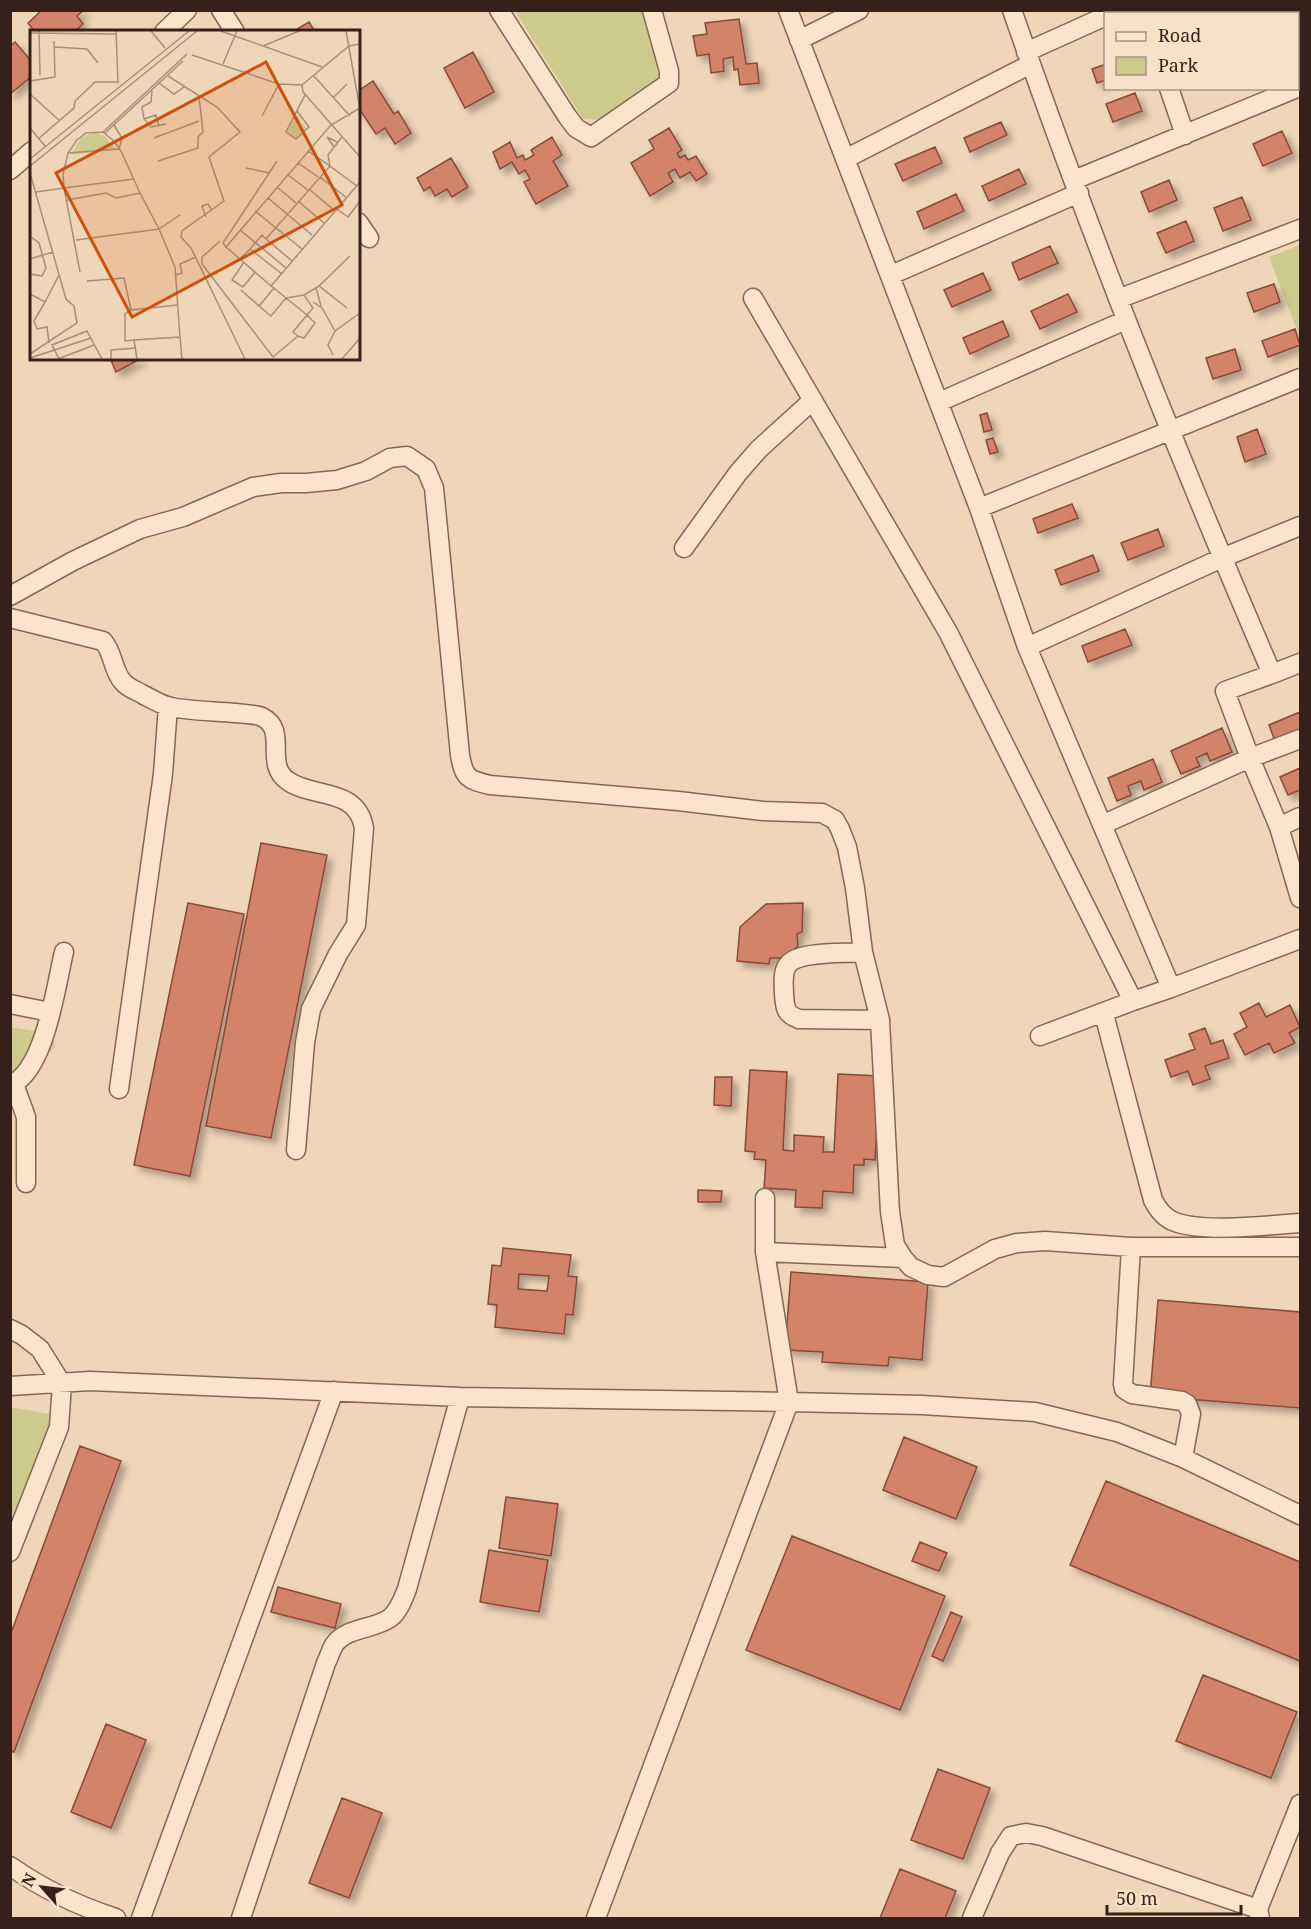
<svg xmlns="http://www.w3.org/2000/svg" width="1311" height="1929" viewBox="0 0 1311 1929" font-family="'Noto Serif',serif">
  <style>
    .green { fill: #ceca8c }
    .building { fill: #d2836b; stroke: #884837; stroke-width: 1.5; fill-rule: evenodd; filter: url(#shadow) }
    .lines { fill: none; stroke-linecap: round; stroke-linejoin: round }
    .minor-casing { stroke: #876553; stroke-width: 21 }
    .minor { stroke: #fbe4cc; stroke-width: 18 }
    .inset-road { fill: none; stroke: #a58e78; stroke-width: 1.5 }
    .view { fill: #cd510e; fill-opacity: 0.15; stroke: #cd510e; stroke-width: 3 }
    .inset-edge { fill: none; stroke: #352119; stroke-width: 3 }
  </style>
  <defs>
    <filter id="shadow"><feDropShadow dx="5.5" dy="5.5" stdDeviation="3" flood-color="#0004"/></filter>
  </defs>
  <rect width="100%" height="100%" fill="#f0d6b8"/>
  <path class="green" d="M515,11H650L669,71L602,120L583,119Z
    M1300,245V338L1269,257Z
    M10,1027L53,1034L55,1047L36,1066L10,1076Z
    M11,1407L55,1415L11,1531Z"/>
  <path class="building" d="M42,10H84L77,16L83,24L74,32H35L28,23Z
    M1245,10H1283L1276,14H1246Z
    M739,19L746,64L757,63L759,83L740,85L738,69L734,70L733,57L723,59L724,71L711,73L709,54L697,56L693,36L707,34L705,23Z
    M309,22L315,32H292Z
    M1300,23V55L1298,56V24Z
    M15,42L32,62V76L10,94V46Z
    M473,52L494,92L465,108L444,68Z
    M1106,64V80L1097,83L1092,69Z
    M373,81L394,114L398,111L411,133L395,144L385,128L376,134L358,107V91Z
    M1135,93L1142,111L1113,122L1106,104Z
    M1001,122L1007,135L970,152L964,138Z
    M669,128L682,150L677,153L680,158L685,155L688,160L696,156L707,174L696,181L690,172L680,178L675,169L668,173L673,182L650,196L631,163L654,149L649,140Z
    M1282,131L1292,153L1263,166L1253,144Z
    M552,137L562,155L553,161L568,186L536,204L524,182L530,179L525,170L519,174L512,162L500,169L493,152L510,142L517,158L523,155L525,160L534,155L531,150Z
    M935,147L942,163L903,181L895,164Z
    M451,158L468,187L452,197L447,189L435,196L430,187L424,191L417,178Z
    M1019,169L1026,184L989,201L982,186Z
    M1169,180L1177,200L1149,212L1141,192Z
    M956,194L964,211L924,229L917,212Z
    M1242,197L1251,220L1223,231L1214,208Z
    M1186,221L1194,241L1166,253L1157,233Z
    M1050,246L1058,263L1019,280L1012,263Z
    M983,273L991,290L952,307L944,290Z
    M1274,284L1280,302L1254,312L1247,293Z
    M1068,294L1077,312L1040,329L1031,311Z
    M1003,321L1009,336L970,354L963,338Z
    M1295,329L1300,345L1268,357L1262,341Z
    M1235,349L1241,370L1213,379L1206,358Z
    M110,358H142L116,372Z
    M987,413L992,430L984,432L980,415Z
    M1257,429L1266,454L1245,462L1237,437Z
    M993,438L998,452L990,454L986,440Z
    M1072,504L1078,518L1038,533L1033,519Z
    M1158,529L1164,546L1128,560L1121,543Z
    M1093,555L1099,571L1061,585L1055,570Z
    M1125,629L1132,645L1088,662L1082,646Z
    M1300,712V732L1275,741L1269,725Z
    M1222,728L1232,752L1210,761L1207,753L1196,758L1200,766L1181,774L1171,751Z
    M1153,759L1162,782L1144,790L1141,781L1128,786L1131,795L1117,801L1108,778Z
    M1300,768V790L1288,795L1280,777Z
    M261,843L327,855L271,1138L206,1126Z
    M188,903L244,914L190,1176L134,1165Z
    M803,903L802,932L797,934L798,946L785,958H770L769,964L737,961L740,927L766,904Z
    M1259,1003L1266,1017L1290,1005L1300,1027L1289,1033L1295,1043L1274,1053L1269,1043L1245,1055L1234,1034L1247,1027L1240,1013Z
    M1205,1028L1211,1044L1223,1040L1229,1058L1205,1066L1210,1079L1193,1085L1188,1071L1171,1077L1165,1060L1195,1049L1189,1034Z
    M750,1070L787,1072L783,1150L794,1151V1135L824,1137L823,1152H834L838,1074L880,1076L875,1160L864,1159V1165H854L853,1193L823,1191L822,1208L795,1207L796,1190L764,1188L766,1160L754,1159L755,1152L745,1151Z
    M715,1077H732L731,1106L714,1105Z
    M698,1190L722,1191L721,1202H698Z
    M503,1248L571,1255L568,1276L577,1277L573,1315L566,1314L564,1334L495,1327L497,1305L488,1304L492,1265L501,1266ZM519,1274L549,1276L547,1291L518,1289Z
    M791,1272L928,1282L922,1360L889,1357L888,1366L822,1362L823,1352L785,1350Z
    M1158,1300L1300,1312V1408L1150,1396Z
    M904,1437L977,1467L956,1519L883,1490Z
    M80,1446L121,1461L14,1752L10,1751V1636Z
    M1106,1481L1300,1562V1661L1070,1565Z
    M506,1497L558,1504L551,1556L499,1548Z
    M792,1536L945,1596L900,1710L746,1650Z
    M920,1542L947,1553L939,1571L912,1561Z
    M489,1550L548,1560L539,1612L480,1602Z
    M278,1587L341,1604L335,1628L271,1612Z
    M951,1612L962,1617L943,1661L932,1656Z
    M1203,1675L1297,1712L1271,1778L1176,1741Z
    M106,1724L146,1740L111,1828L71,1812Z
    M938,1769L990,1788L963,1859L911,1840Z
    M342,1798L382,1813L349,1898L309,1883Z
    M900,1869L956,1891L945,1918H880Z"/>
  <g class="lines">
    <g class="minor-casing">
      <path id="minor" d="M221,10L235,32
        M499,10L567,116L576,128L591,137L669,83V71L652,10
        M788,10L979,508L1027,647L1171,988L1300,939
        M1012,10C1090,235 1178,456 1272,674L1225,691L1250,758L1279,827
        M1142,10L1143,14
        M164,32L187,10
        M799,40L859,10
        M1026,52L1106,16
        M1169,88L1185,135
        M845,159L1031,64
        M10,170L32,151
        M1074,180L1297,88
        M358,222L369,238
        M891,275L1079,193
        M753,298L948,632L1133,1001L1171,988
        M1118,299L1300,229
        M939,402L1126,320
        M979,508L1300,378
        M684,548L738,473L759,449L813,400
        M10,596L73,561L140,529L183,517L253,487L281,483H306L337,480L366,471L390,458L407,456L426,469L434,488L460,755C464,778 468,780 490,785L678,801L763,811L822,813L835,820L840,829L847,847L855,888L863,952L880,1020L890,1212L895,1245L903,1258L911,1267L928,1275L944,1277L995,1249L1017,1243L1045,1241L1131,1247H1300
        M10,618L103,641C114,653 112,670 123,682C128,688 135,690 142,694C150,698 158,703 167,706C184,711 216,711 235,713C244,714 255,714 262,717C289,730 263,764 288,781C314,799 357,787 364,828L356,925L338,954L311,1009L305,1043L296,1150
        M1027,647L1222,558L1300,526
        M1272,674L1300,663
        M1300,817L1279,827L1300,898
        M1104,824L1250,758L1300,739
        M863,952C845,954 797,950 787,966C782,974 784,985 784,994C785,1008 785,1014 799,1019L880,1020
        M10,1004L50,1012
        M1104,1014L1153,1200C1158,1210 1164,1218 1175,1222C1205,1233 1268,1225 1300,1223
        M1040,1036L1133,1001
        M14,1084L26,1117V1183
        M10,1085C45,1072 56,985 64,952
        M119,1089L163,774L168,706
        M1131,1247L1123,1384L1124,1389L1132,1394L1182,1401L1187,1404L1191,1414L1183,1458
        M765,1252L903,1258
        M10,1329L22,1335L40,1349L62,1384L59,1427L10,1552
        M10,1386L90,1381L460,1397
        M10,1866C43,1889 78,1906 116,1918
        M141,1918L334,1391
        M241,1918L326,1663C329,1657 331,1650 334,1645C346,1627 373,1630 390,1618C399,1611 403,1599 407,1589L460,1397L789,1402L765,1252V1198
        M596,1918L789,1402L922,1405L1035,1412L1117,1432L1183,1458L1300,1515
        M972,1918L1000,1853L1011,1836L1026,1833L1042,1836L1258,1909
        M1260,1918L1258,1909L1300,1804"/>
    </g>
    <use href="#minor" class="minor"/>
  </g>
  <g transform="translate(30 30)">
    <rect width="330" height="330" fill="#f0d6b8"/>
    <path d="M267,85L277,99L267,109L257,102ZM65,102L76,107L85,120L41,125L51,108Z" fill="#ceca8c"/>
    <path class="inset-road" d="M9,1L10,45M86,1L88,53M121,1L135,18M191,1L292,37M316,1L330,79M0,3L86,4M233,16L269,1M25,17L57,19L68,33M162,25L249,54L272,55L273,62L330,127M193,34L207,1M283,45L320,86M138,46L187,77L210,102L179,127L194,171L152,201L151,207L161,218L215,329M0,51L25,47L24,11M129,53L144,64L154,57M272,55L319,16L330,14M122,61L121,72L112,77L114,89L121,97L136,94M0,64L30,91M304,67L317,54M267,81L279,97L266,109L256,102L275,65M232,86L249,54M114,89L126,85L129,96M0,98L15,116M73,102L157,24M75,103L153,31M312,107L298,125L300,136L327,156M124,108L169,91M8,109L44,78L45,71L65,52H87M304,117L297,107L307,112M38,123L89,119L92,108L84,95M0,129L159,1M128,131L168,118V107L173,102L169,67M268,133L288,147M0,136L167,1M216,138L240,143M0,143L36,269L44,276L47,293L0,324M258,145L278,160M290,147L317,168M104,149L34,158L33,144L38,123L47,110L56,103L73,102L85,112L91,121L110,163M247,157L266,173M279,159L305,181M6,162L34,158L50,242M238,168L282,205M37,170L76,163L86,168L110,163L129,199L150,185M268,171L294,193M307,179L318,187L330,171M225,181L272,219M176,187L172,176L178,174L182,181M210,200L256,238M236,209L262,231M46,210L129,199L145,237L150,307L104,310L107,329M190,211L172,227V234L243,327L268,306L274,308L285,293L277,285L263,302L268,306M196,217L193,213L247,131M220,219L232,205L236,209L300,136L278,121M0,229L23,222M210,229L220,219L252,244M214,232L202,250L213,257L225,242M0,244L12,246L16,238L9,213L1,207M146,245L152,243L150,234L166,227M57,251L94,248L101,280M241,256L330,152M289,256L320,226M244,258L229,276L241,286L256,268L274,265L283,278L277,285L256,268L244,258L241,256L196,217L301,95L330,78M286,258L291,276M211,260L229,276M0,264L15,272L29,245M274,265L289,256L317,278M15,272L4,291L7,299L17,297L19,313M283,272L292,278L305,301M150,307L152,329M104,310L95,311V284L101,280L147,275M303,325L298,315L305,301L330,283M0,328L61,308M28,329L64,315M29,329L22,315L57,301L72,329M81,329V320L106,318M312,329L330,308"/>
    <path class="view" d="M236,32L312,175L102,287L26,143Z"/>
    <rect width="330" height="330" class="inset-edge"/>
  </g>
  <rect width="1311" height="1929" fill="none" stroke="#352119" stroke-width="24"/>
  <rect x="1104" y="12" width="195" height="78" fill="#f7e1c8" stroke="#a99482" stroke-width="1.5"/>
  <rect x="1116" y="32" width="30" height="9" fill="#fbe4cc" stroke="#a99482" stroke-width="1.5"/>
  <text x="1158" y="42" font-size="18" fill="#352119">Road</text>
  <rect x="1116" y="57" width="30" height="18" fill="#ceca8c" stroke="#a99482" stroke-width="1.5"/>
  <text x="1158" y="72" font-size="18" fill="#352119">Park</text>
  <g transform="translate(42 1887) rotate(298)" stroke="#f7e1c8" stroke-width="4.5" paint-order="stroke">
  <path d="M0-4.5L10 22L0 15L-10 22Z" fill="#352119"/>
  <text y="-9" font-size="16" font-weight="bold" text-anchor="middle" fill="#352119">N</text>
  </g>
  <path d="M1107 1905v9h134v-9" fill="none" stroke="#352119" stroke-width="3"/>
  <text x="1116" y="1905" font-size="18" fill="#352119" stroke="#f7e1c8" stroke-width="4.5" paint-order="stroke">50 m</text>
</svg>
